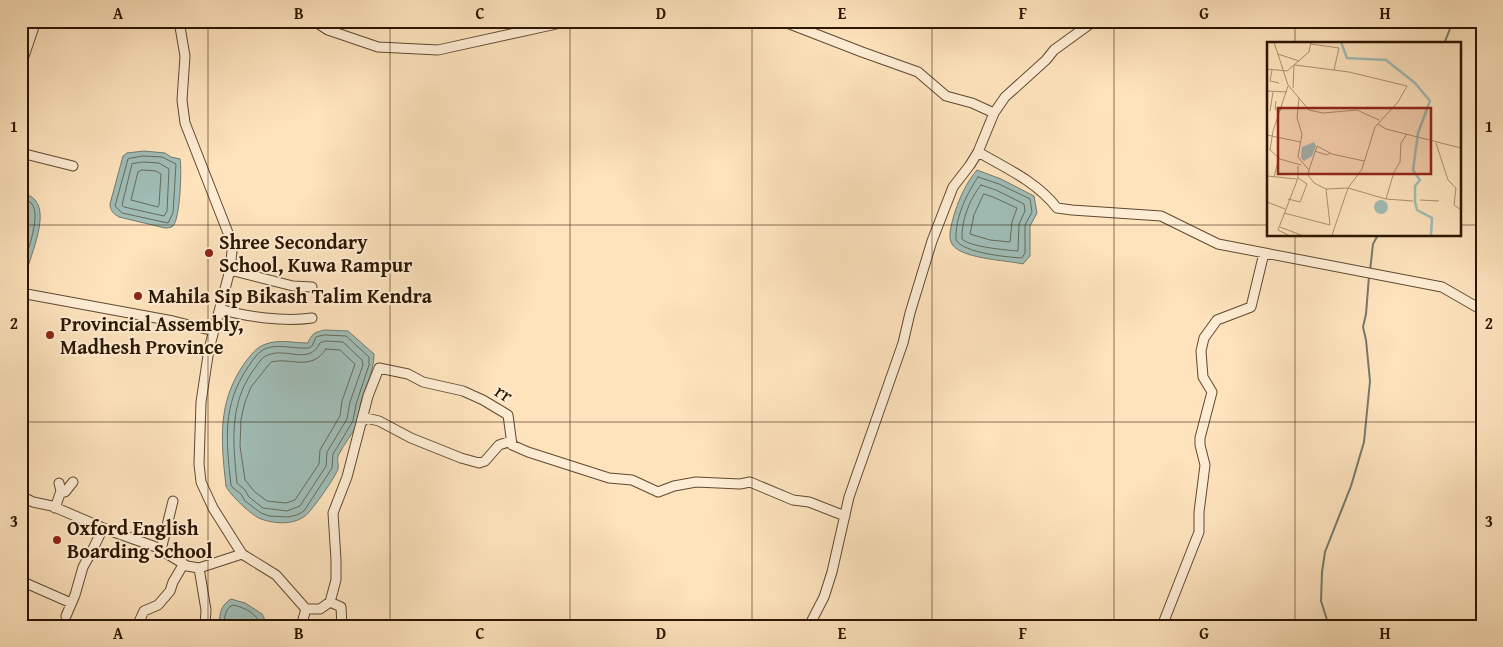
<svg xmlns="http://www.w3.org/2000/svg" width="1503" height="647" viewBox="0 0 1503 647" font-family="'Gentium Book Plus',serif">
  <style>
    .water { fill: #a0bdb6; stroke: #727a6d }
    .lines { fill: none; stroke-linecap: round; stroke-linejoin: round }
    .shore { stroke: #666a5b; stroke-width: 1 }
    .stream { stroke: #727a6d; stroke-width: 2 }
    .minor-casing { stroke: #60492f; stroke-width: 11 }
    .minor { stroke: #feedd4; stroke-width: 9 }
    .grid { fill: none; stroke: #2c1600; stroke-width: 1; stroke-opacity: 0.55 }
    .poi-dot { fill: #8f2418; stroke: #feedd4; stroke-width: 2 }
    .labels { text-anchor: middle; stroke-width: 4; stroke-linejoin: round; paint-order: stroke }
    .poi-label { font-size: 20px; font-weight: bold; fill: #2c1600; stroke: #feedd4; text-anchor: start }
    .street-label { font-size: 20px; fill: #2c1600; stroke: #feedd4 }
    .inset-river { fill: none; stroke: #a0bdb6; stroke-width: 2.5 }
    .inset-road { fill: none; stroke: #aa9171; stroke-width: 1 }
    .view { fill: #8f2418; fill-opacity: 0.15; stroke: #8f2418; stroke-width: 2.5 }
    .inset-edge { fill: none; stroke: #2c1600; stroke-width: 2.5 }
    .neatline { fill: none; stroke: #2c1600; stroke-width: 2 }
    .grid-label { font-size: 16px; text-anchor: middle; font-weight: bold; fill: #2c1600 }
  </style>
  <rect width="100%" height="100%" fill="#fee3bd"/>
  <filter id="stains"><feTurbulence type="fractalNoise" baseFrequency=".004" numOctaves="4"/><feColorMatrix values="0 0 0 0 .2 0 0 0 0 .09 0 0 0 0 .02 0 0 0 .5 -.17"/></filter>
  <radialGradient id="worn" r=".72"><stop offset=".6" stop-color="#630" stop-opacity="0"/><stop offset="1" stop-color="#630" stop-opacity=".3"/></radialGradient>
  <path class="water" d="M144,151L165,153L171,157L180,159C182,170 180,219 173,226C170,228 168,228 165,228L119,217C114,214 110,211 110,204L123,156L127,153Z
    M977,170L1001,179L1034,196L1037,213L1030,226V256L1023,264C1007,260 957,259 951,242C948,234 952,223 954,215C959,199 966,183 977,170Z
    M21,193C26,194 32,196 35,200C50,217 28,259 25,279L21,283Z
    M325,330L348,331L374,354C374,374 364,387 360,406C359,412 360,419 357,424C352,435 344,444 339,454C336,459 339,463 338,469C336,476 312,511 305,516C293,525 275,524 261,519C252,516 229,494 226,486C221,441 217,403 244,364C250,356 256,347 266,344C279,339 294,343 308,343C311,334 315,332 325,330Z
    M231,599L245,603L262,614L268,626H219C220,613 220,606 231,599Z"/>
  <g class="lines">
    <path class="shore" d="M143,156L162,157L176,164L173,213L168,223L122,213L115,206L128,159Z
      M143,162L159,163L169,169L167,211L164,216L124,207L122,205L132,164Z
      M143,170L156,171L161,174L159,205L158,207L131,200L138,172Z
      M978,177L999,184L1030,199L1032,212L1025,225V253L1022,258C1006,257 964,253 956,240C955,218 966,195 978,177Z
      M981,185L996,190L1024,204L1025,211L1019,224L1018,251C1006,250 970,247 962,239C961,221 970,198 981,185Z
      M984,194L993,197L1017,208L1012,222L1010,242L990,240L970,234L974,215Z
      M21,198C25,200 30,201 32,204C42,217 25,257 21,272
      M325,335L346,336L369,357V365L356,404L353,421L333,454L332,468L304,511L297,515L288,517L269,516L261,513L245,501L241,494L233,488L231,485C226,441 222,405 248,367C253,360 258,351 267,348C279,344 295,349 309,348L312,346L316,337Z
      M326,341L343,342L362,360L363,365L350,402L347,419L327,452L326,466L300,506L287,511L263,508L249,497L245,490L237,483C233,444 229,406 252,372C257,366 261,357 268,355C286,347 309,366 320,343Z
      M326,349L340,350L355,364L342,401L340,416L320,450L319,464L295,500L286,503L267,501L255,492L245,480L240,446L241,419L245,402L251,387L271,362C291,357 311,372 326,349Z
      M224,626C225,617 224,609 233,605C246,608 256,613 262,626"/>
    <path class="stream" d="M1444,44L1453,21
      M1370,271L1373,244L1378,235
      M1331,626L1328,623L1321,601L1322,572L1325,552L1351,486L1364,442L1370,381L1366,340L1363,327L1366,314L1369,276"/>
    <g class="minor-casing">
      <path id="minor" d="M179,21L185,56L182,100L185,123L230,238L232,251L230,270L209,349L201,402L199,464L201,482L213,508L242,554L276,575L306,609L301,626
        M314,21L328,30L378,47L438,50L570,21
        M782,21L862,52L918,72L946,96L972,103L994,113
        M21,65L36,21
        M978,152C1006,168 1037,182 1057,208L1072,210L1161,216L1218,244L1442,287L1482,310
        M21,153L73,166
        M230,270L293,286L312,287
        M21,293L173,321L214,331
        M220,309C246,317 285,322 312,318
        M363,421L366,418L379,421L411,438L461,458L479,463L485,461L499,445L511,441
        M61,491L65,492L73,482
        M21,496L33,502L52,506L108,530L156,547L187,566L199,568L242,554
        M55,508L61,491L59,483
        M161,550L173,501
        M199,568L206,610L205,626
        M21,581L71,603
        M330,602L341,607L342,626
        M306,609H320L330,602L336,580V560L333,513L347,477L368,396L379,368L408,374L423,382L463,391L483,400L508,415L512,445L528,452L609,478L632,480L658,492L674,486L696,482L740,484L750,482L793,500L809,502L845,516
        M66,616L75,595L83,567L92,551L103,528
        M137,626L144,611L158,605L170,591L173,582L183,565
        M809,626L824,597L832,572L849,497L903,343L910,313L932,241L953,187L970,165L978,152L994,113L1005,97L1046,60L1054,50L1094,21
        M1137,626H1149
        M1162,626L1199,532V512L1205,465L1200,445V438L1212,392L1203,377L1201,351L1204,338L1217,320L1251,307L1264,253"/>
    </g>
    <use href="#minor" class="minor"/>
  </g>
  <path class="grid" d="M208,21V626M390,21V626M570,21V626M752,21V626M932,21V626M1114,21V626M1295,21V44M21,225H1268M1459,225H1482M1295,235V626M21,422H1482"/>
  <g class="poi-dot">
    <circle cx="209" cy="253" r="5"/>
    <circle cx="138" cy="296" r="5"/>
    <circle cx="50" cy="335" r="5"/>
    <circle cx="57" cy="540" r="5"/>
  </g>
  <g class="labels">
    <g class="poi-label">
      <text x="219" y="249">Shree Secondary<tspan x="219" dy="23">School, Kuwa Rampur</tspan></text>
      <text x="148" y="303">Mahila Sip Bikash Talim Kendra</text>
      <text x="60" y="331">Provincial Assembly,<tspan x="60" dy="23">Madhesh Province</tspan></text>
      <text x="67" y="535">Oxford English<tspan x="67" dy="23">Boarding School</tspan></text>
    </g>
    <g class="street-label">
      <text transform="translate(504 393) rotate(33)" y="7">rr</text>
    </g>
  </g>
  <g transform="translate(1267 42)">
    <rect width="194" height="194" fill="#fee3bd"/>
    <path d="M47,100L49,104L45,114L37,119L34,116L35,105ZM107 165a7 7 0 1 1 14 0a7 7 0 1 1-14 0Z" fill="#a0bdb6"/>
    <path class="inset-river" d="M74,0L80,16L119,18L148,41M148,41L163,59L151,91L146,128L153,138L148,144V160L150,168L165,176L164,193"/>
    <path class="inset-road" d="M7,0L21,43L42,68L56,71L90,68L112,78M44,2L72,6L67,28M11,12L32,19M28,23L82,30L140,44L131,60L108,85L95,127L81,146L65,193M0,27L20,29L42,10L44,0M5,28L3,39L12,41M26,46L27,23M0,49L20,50M32,56L30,76L35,92L31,115L42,128L41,133L47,141L59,147L81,146L119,157L146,159M9,59L8,67L15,68M3,69L6,50M111,82L119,87L194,106M0,93L33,100M0,98V115M169,101L181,138L189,146L187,163L194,168M2,107L13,117L34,123M3,108L6,89L21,44M48,109L60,113L63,111M42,128L50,104L65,112L97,119M0,134L30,137M7,135L12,116M59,147L63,183M21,157L33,160L40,142L31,136M119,157L127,130L133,120L134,101L140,92M153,158L172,159M0,160L18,167M17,171L63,183M13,185L34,193M21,193L11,188L31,136V124"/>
    <path class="view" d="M11,66H164V132H11Z"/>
    <rect width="194" height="194" class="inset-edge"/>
  </g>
  <rect width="1503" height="647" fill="none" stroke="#fee3bd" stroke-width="55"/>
  <rect x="28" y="28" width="1448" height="592" class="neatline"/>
  <g class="grid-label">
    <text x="118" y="19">A</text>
    <text x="299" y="19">B</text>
    <text x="480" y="19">C</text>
    <text x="661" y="19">D</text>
    <text x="842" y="19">E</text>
    <text x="1023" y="19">F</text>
    <text x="1204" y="19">G</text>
    <text x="1385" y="19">H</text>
    <text x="14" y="132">1</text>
    <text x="1489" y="132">1</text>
    <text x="14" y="329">2</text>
    <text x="1489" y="329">2</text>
    <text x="14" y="527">3</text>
    <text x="1489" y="527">3</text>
    <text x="118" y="639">A</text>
    <text x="299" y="639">B</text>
    <text x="480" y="639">C</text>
    <text x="661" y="639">D</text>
    <text x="842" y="639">E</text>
    <text x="1023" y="639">F</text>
    <text x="1204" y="639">G</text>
    <text x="1385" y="639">H</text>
  </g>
  <rect width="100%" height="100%" filter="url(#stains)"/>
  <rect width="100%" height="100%" fill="url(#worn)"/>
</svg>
